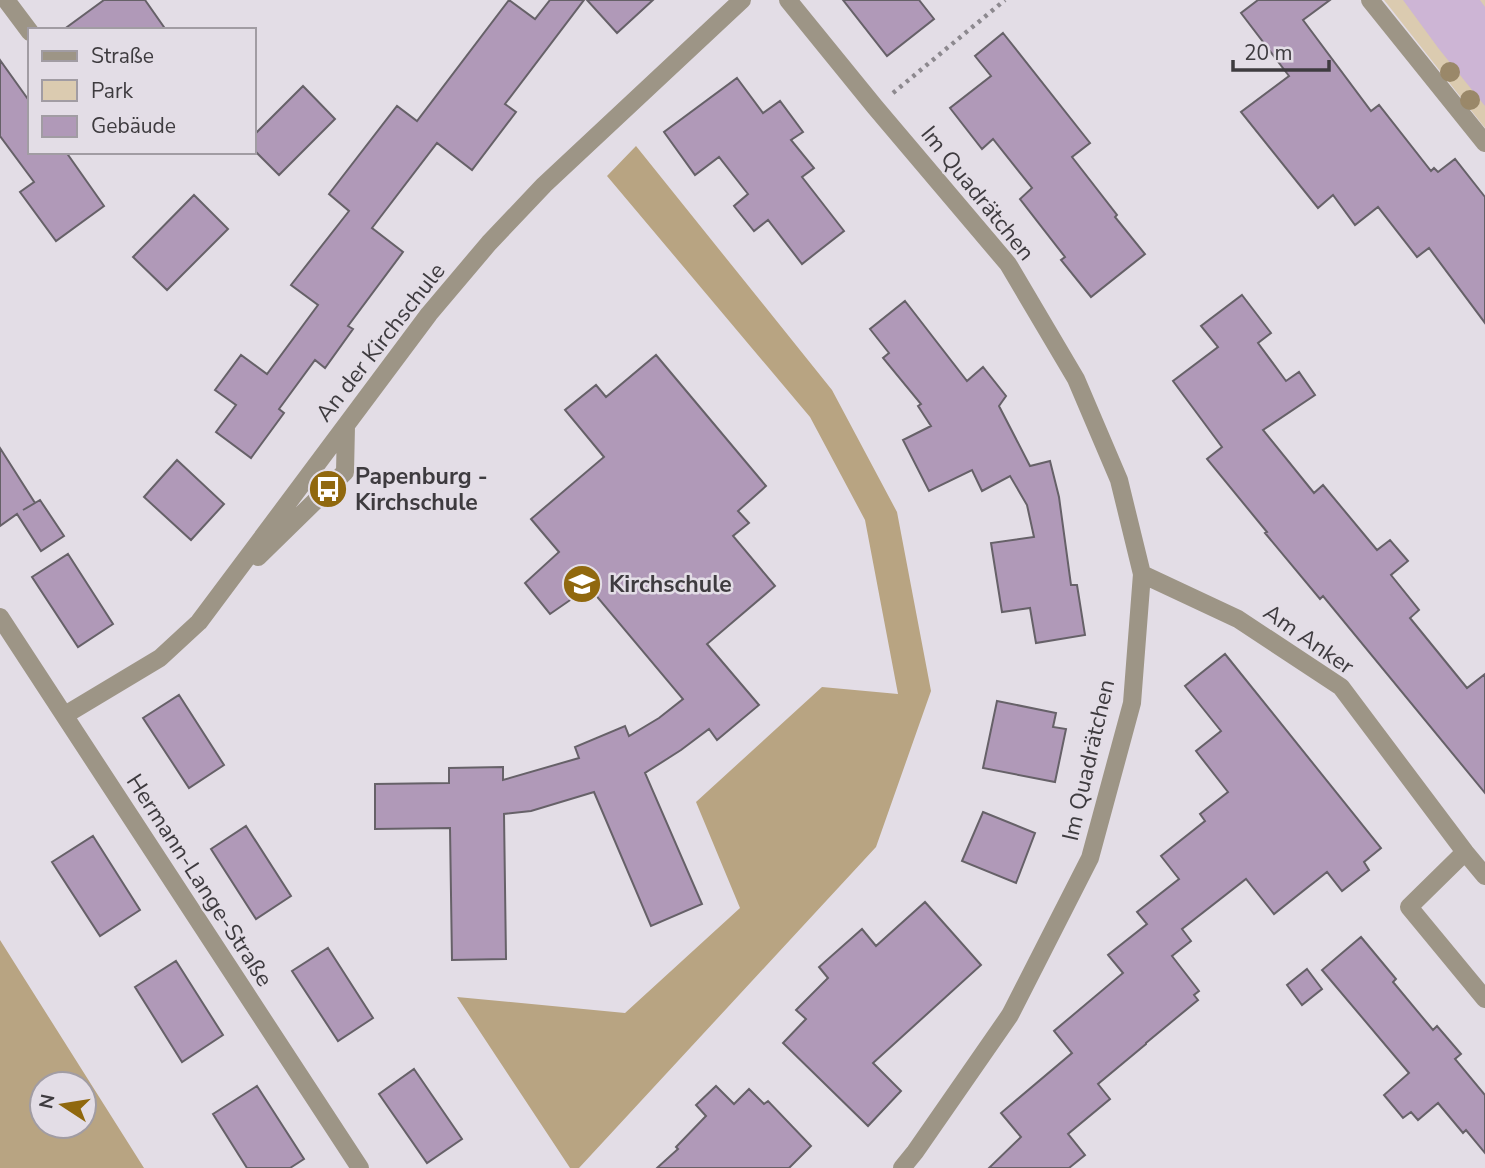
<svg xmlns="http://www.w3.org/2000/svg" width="1485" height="1168" viewBox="0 0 1485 1168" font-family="'Nunito Sans',sans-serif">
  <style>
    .green { fill: #dbcbb0 }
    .forest { fill: #b8a482; fill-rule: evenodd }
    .water { fill: #cdb5d5 }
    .building { fill: #b099b8; stroke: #666168; stroke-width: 2 }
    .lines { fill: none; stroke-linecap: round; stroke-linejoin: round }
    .path { stroke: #8d898f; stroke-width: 4.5; stroke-dasharray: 3.5 5; stroke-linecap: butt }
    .minor { stroke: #9d9586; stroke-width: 18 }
    .tree { fill: #9a8869 }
    .labels { text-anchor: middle; stroke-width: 5; stroke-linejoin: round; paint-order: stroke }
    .street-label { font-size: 23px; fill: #3e3b3f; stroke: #e3dde6 }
    .poi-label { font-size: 23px; font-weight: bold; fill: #3e3b3f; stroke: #e3dde6; text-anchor: start }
  </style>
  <rect width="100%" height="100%" fill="#e3dde6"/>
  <path class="green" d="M1384,0H1485V128Z"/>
  <path class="forest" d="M636,146L832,390L897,512L931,691L876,847L579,1168H570L457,997L625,1013L740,908L696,802L822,687L898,694L865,520L810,417L607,176Z
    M0,940L144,1168H0ZM42,1084H84V1126H42Z"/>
  <path class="water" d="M1403,0H1480L1485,7V106L1439,49Z"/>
  <path class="building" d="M104,0H145L166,30H63Z
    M509,0L535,19L550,0H584L505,104L516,112L472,170L437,143L372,228L403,252L348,326L353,329L325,368L315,360L279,409L284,413L251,458L216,432L236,405L215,390L241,355L267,374L318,305L291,285L349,211L329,194L397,106L417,121Z
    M587,0H653L617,33Z
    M843,0H919L934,19L887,56Z
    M1258,0H1330L1303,20L1371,111L1379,105L1431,171L1434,168L1438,172L1455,159L1485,197V323L1429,248L1417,257L1378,207L1355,225L1333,195L1318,208L1241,112L1289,76L1241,13Z
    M1003,33L1090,143L1072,157L1117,215L1115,217L1145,254L1091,297L1061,260L1065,257L1020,199L1032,188L993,139L982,149L950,108L991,76L975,56Z
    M0,60L30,102V152H66L104,206L56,241L20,192L34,182L0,136Z
    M737,78L763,113L780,101L803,132L791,140L814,168L802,177L844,231L802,264L768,220L754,231L734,206L748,194L719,157L695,175L664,132Z
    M303,86L335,119L279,175L254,150V135Z
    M194,195L228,229L167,290L133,257Z
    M1242,295L1271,333L1258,343L1286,381L1299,372L1315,395L1263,430L1314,493L1323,485L1377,550L1390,540L1408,561L1391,575L1419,610L1410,618L1467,688L1485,674V793L1323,596L1320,599L1265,533L1267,532L1207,459L1222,447L1173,381L1218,347L1201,326Z
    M905,301L967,381L983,367L1006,396L999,406L1030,466L1050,461L1059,497L1071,585H1077L1085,635L1036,643L1030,608L1002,612L991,543L1034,537L1027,505L1010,476L982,491L972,470L929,491L903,440L931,426L918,406L921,404L883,358L889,353L870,329Z
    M656,355L766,486L738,511L749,523L733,536L775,586L707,644L759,705L717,740L709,729L681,750L645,773L702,904L651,926L594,792L531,811L504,814L506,959L452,960L450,828L375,829V784L449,783V768L503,767V780L579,758L575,747L625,726L629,736L659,718L683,699L589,587L550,614L525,583L559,552L531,519L604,457L565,410L596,385L606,397Z
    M0,448L35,503L23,510L40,500L64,536L41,551L17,514L0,526Z
    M177,460L224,504L191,540L144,497Z
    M68,554L113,624L78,647L32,577Z
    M1225,654L1381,848L1364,862L1369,870L1342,891L1327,872L1274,914L1246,879L1182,929L1191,941L1172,956L1199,991L1194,995L1198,1000L1146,1043V1044L1098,1084L1110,1099L1068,1134L1085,1155L1069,1168H989L1021,1137L1001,1113L1072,1053L1054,1031L1123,973L1108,955L1147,924L1137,912L1179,879L1161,856L1205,821L1200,814L1228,792L1196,751L1221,731L1185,686Z
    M179,695L224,765L189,788L143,718Z
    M997,701L1056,713L1053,727L1066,729L1055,782L983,768Z
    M983,812L1035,833L1016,883L962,861Z
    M246,826L291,896L256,919L211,849Z
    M93,836L140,910L100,936L52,862Z
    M925,902L981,965L873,1063L901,1091L868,1126L783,1043L806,1019L796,1010L828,978L819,967L862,929L876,946Z
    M1361,937L1396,979L1393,982L1433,1030L1437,1026L1461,1054L1455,1059L1485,1095V1153L1466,1130L1463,1133L1438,1103L1418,1120L1411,1112L1403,1118L1384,1095L1409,1073L1322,970Z
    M328,948L373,1018L338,1041L292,971Z
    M176,961L223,1035L182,1062L135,987Z
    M1307,969L1322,989L1302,1005L1287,985Z
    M414,1069L462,1139L427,1163L379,1094Z
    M257,1086L304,1159L290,1168H247L213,1114Z
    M716,1086L734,1104L749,1089L764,1104L768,1101L811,1146L789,1168H657L678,1149L676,1147L706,1116L696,1105Z"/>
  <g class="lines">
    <path class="path" d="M893,93L1005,0"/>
    <path class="minor" d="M6,0L30,32
      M788,0L875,107L1008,264L1076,379L1119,480L1142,574L1132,703L1090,858L1010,1015L915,1152L902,1168
      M1370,0L1485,143
      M258,557L345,472L346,426
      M1142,574L1238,619L1341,687L1465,852L1485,876
      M0,617L360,1168
      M65,715L160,658L199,622L429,314L489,243L544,185L742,0
      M1465,852L1409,907L1485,999"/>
  </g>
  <g class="tree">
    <circle cx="1450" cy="72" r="10"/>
    <circle cx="1470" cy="100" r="10"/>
  </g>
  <defs>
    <g id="bus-disc" transform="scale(2.0125)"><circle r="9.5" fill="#90680e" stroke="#e3dde6"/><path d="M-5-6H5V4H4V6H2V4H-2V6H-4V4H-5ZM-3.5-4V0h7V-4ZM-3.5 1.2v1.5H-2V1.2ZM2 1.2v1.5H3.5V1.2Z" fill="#fff"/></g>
    <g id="school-disc" transform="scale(2.0125)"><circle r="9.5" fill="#90680e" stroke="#e3dde6"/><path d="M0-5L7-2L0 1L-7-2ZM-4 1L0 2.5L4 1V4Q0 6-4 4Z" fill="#fff"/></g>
  </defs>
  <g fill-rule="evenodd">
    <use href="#bus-disc" x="328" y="489"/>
    <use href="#school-disc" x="582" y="584"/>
  </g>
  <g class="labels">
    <g class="street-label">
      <text transform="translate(978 193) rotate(51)" y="8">Im Quadrätchen</text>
      <text transform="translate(380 342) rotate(-52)" y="8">An der Kirchschule</text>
      <text transform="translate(1309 639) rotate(35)" y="8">Am Anker</text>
      <text transform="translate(1088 760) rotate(-77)" y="8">Im Quadrätchen</text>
      <text transform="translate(200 880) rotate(57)" y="8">Hermann-Lange-Straße</text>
    </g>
    <g class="poi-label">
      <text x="355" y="484">Papenburg -<tspan x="355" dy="26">Kirchschule</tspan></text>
      <text x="609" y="592">Kirchschule</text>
    </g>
  </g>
  <rect x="28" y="28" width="228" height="126" fill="#e3dde6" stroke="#a19ca3" stroke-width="2"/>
  <rect x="42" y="51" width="35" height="10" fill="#9d9586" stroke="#a19ca3" stroke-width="2"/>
  <text x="91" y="63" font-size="21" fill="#3e3b3f">Straße</text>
  <rect x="42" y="80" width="35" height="21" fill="#dbcbb0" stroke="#a19ca3" stroke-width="2"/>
  <text x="91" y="98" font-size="21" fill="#3e3b3f">Park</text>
  <rect x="42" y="116" width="35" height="21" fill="#b099b8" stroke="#a19ca3" stroke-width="2"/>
  <text x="91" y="133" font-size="21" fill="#3e3b3f">Gebäude</text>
  <g transform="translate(63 1105) rotate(282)"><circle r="33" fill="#e3dde6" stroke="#a19ca3" stroke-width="2"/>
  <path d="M0-5L12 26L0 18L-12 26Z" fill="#90680e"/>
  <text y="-10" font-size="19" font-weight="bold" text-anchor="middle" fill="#3e3b3f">N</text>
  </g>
  <path d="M1233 60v10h96v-10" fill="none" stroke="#3e3b3f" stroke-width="3.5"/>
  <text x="1244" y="60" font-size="21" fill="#3e3b3f" stroke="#e3dde6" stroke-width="5" paint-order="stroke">20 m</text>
</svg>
